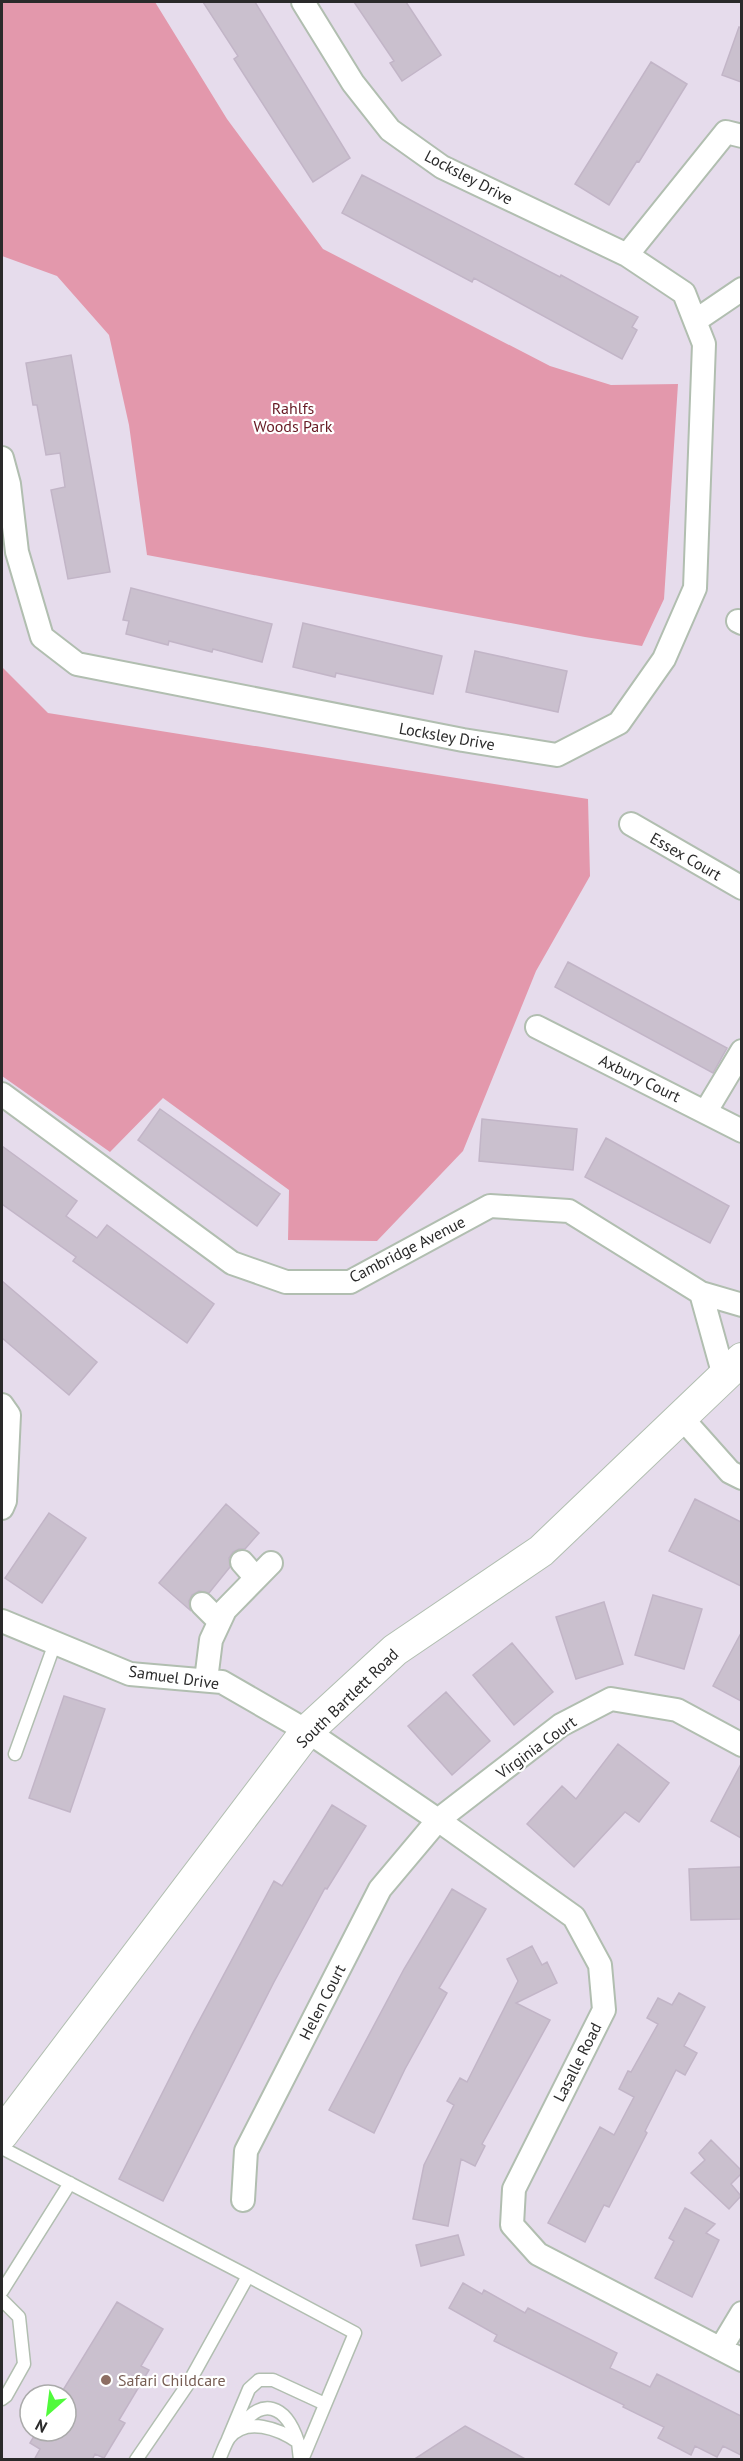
<svg xmlns="http://www.w3.org/2000/svg" width="743" height="2461" viewBox="0 0 743 2461" font-family="'PT Sans',sans-serif">
  <style>
    .green { fill: #e398ac }
    .building { fill: #cac0ce; stroke: #c2b5c7; stroke-width: 1.5 }
    .lines { fill: none; stroke-linecap: round; stroke-linejoin: round }
    .lane-casing { stroke: #b1beb0; stroke-width: 15 }
    .street-casing { stroke: #b1beb0; stroke-width: 26 }
    .secondary-casing { stroke: #b1beb0; stroke-width: 34 }
    .lane { stroke: #fff; stroke-width: 12 }
    .street { stroke: #fff; stroke-width: 22 }
    .secondary { stroke: #fff; stroke-width: 32 }
    .education-dot { fill: #8d6e63; stroke: #fff; stroke-width: 2 }
    .labels { text-anchor: middle; stroke-width: 4.5; stroke-linejoin: round; paint-order: stroke }
    .street-label { font-size: 16px; fill: #2a2a2a; stroke: #fff }
    .park-label { font-size: 16px; fill: #671a24; stroke: #fff }
    .education-label { font-size: 16px; fill: #785e54; stroke: #fff; text-anchor: start }
  </style>
  <rect width="100%" height="100%" fill="#e6dcec"/>
  <path class="green" d="M2,2H155L227,119L323,249L550,366L611,385L678,384L664,599L642,646L585,637L147,555L129,425L109,335L57,276L2,256Z
    M2,667L48,713L588,799L590,876L536,971L463,1151L377,1241L288,1240L289,1190L163,1098L110,1152L2,1076Z"/>
  <path class="building" d="M203,2H255L350,158L313,182L234,59L238,56Z
    M354,2H406L441,55L402,81L390,63L394,61Z
    M739,27L741,28V82L722,75Z
    M651,62L687,84L639,162L637,161L609,205L575,184Z
    M362,175L560,277L561,275L638,317L632,327L637,330L622,359L474,278L472,282L342,213Z
    M71,355L110,572L68,579L51,490L65,487L60,453L46,455L37,405H33L26,363Z
    M131,588L272,624L262,662L213,649L212,652L169,641L168,645L126,634L129,621L123,620Z
    M303,623L442,656L433,694L336,673L335,677L293,667Z
    M475,651L567,671L558,712L466,692Z
    M568,962L727,1048L713,1073L555,987Z
    M160,1109L280,1194L257,1226L138,1140Z
    M482,1119L577,1129L573,1170L479,1161Z
    M606,1138L729,1206L710,1243L585,1177Z
    M2,1146L77,1201L66,1216L97,1238L107,1225L214,1304L187,1343L73,1261L76,1257L2,1204Z
    M2,1281L97,1362L69,1395L2,1338Z
    M695,1499L741,1522V1586L669,1551Z
    M226,1504L259,1533L245,1549H239L233,1552L229,1558L230,1567L209,1593L199,1591L192,1595L189,1601L190,1610L159,1583Z
    M49,1513L86,1538L42,1603L5,1578Z
    M653,1595L702,1609L684,1669L635,1655Z
    M604,1602L623,1664L576,1679L556,1617Z
    M741,1633V1701L713,1686Z
    M512,1643L553,1692L514,1725L473,1675Z
    M446,1692L490,1741L452,1775L408,1726Z
    M64,1696L105,1709L70,1812L29,1798Z
    M618,1744L669,1783L639,1822L625,1812L574,1867L527,1824L562,1786L576,1799Z
    M741,1764V1838L711,1821Z
    M332,1805L366,1826L327,1889L325,1888L274,1982L163,2201L119,2179L191,2036L274,1881L282,1886Z
    M741,1867V1919L691,1920L689,1869Z
    M452,1889L486,1909L439,1988L447,1993L405,2069L374,2133L329,2110L404,1969Z
    M532,1946L542,1965L547,1962L557,1983L516,2003L550,2020L482,2144L485,2146L475,2166L461,2159L448,2226L413,2219L424,2165L454,2105L447,2101L460,2078L467,2082L518,1981L507,1959Z
    M679,1993L705,2007L684,2046L697,2053L685,2075L676,2070L645,2131L647,2133L609,2207L604,2205L585,2242L548,2223L600,2127L614,2135L634,2097L619,2089L628,2071L631,2072L658,2024L647,2018L658,1998L672,2005Z
    M711,2140L741,2170V2174L731,2184L741,2196L729,2209L691,2173L705,2160L699,2153Z
    M685,2208L715,2224L706,2233L719,2240L692,2297L655,2278L674,2241L669,2238Z
    M458,2235L464,2255L421,2266L416,2245Z
    M463,2283L482,2294L484,2290L525,2313L528,2308L617,2353L610,2368L650,2387L657,2374L741,2416V2455L723,2446L717,2457L695,2446L691,2455L658,2438L664,2427L623,2407L624,2405L494,2341L497,2335L449,2308Z
    M117,2302L163,2329L141,2366L149,2370L119,2420L125,2423L104,2458L95,2454L92,2460H34L40,2449L30,2443L37,2431H66V2395H60Z
    M465,2426L527,2460H413Z"/>
  <g class="lines">
    <g class="lane-casing">
      <path id="lane" d="M15,1754L55,1643
        M2,2148L248,2276
        M2,2291L70,2183
        M2,2300L19,2317L24,2364L6,2396L2,2399
        M238,2430C262,2395 286,2405 298,2442
        M228,2439L249,2389L259,2380H273L325,2404
        M136,2460L188,2384L248,2276L355,2333L302,2460
        M219,2460C222,2453 225,2444 229,2438C246,2416 279,2429 298,2442L300,2460"/>
    </g>
    <g class="street-casing">
      <path id="street" d="M627,255L726,132L742,136
        M695,321L742,289
        M2,458L9,484L17,552L42,637L77,664L463,740L557,755L619,723L664,659L695,588L704,344L684,293L627,255L442,167L390,130L353,83L303,2
        M738,621L742,623
        M631,824L742,888
        M537,1027L742,1131
        M2,1094L232,1263L286,1282H350L490,1206L569,1211L701,1293L742,1305
        M706,1111L742,1051
        M701,1293L724,1376
        M2,1405L9,1415L5,1501L2,1508
        M681,1417L730,1472L742,1478
        M242,1562L256,1578
        M202,1604L219,1621
        M2,1621L130,1674L222,1682L307,1731L438,1820L574,1917L600,1965L604,2010L514,2189L512,2225L538,2254L742,2360
        M206,1680L211,1640L225,1610L271,1563
        M243,2200L246,2151L380,1889L438,1820L561,1725L611,1699L677,1710L742,1745
        M721,2348L742,2313"/>
    </g>
    <g class="secondary-casing">
      <path id="secondary" d="M2,2134L307,1731L395,1650L541,1551L742,1359"/>
    </g>
    <use href="#lane" class="lane"/>
    <use href="#street" class="street"/>
    <use href="#secondary" class="secondary"/>
  </g>
  <circle class="education-dot" cx="106" cy="2380" r="6"/>
  <g class="labels">
    <g class="street-label">
      <text transform="translate(469 177) rotate(28)" y="6">Locksley Drive</text>
      <text transform="translate(447 736) rotate(10)" y="6">Locksley Drive</text>
      <text transform="translate(686 856) rotate(30)" y="6">Essex Court</text>
      <text transform="translate(640 1078) rotate(26)" y="6">Axbury Court</text>
      <text transform="translate(407 1249) rotate(-27)" y="6">Cambridge Avenue</text>
      <text transform="translate(174 1677) rotate(8)" y="6">Samuel Drive</text>
      <text transform="translate(347 1698) rotate(-44)" y="6">South Bartlett Road</text>
      <text transform="translate(536 1747) rotate(-36)" y="6">Virginia Court</text>
      <text transform="translate(322 2002) rotate(-63)" y="6">Helen Court</text>
      <text transform="translate(577 2062) rotate(-63)" y="6">Lasalle Road</text>
    </g>
    <g class="park-label">
      <text x="293" y="414">Rahlfs<tspan x="293" dy="18">Woods Park</tspan></text>
    </g>
    <g class="education-label">
      <text x="118" y="2386">Safari Childcare</text>
    </g>
  </g>
  <rect width="743" height="2461" fill="none" stroke="#2a2a2a" stroke-width="6"/>
  <g transform="translate(48 2413) rotate(208)"><circle r="28" fill="#ffffff" stroke="#aaaaaa" stroke-width="1.5"/>
  <path d="M0-4.5L10 22L0 15L-10 22Z" fill="#50fa3b"/>
  <text y="-9" font-size="16" font-weight="bold" text-anchor="middle" fill="#2a2a2a">N</text>
  </g>
</svg>
